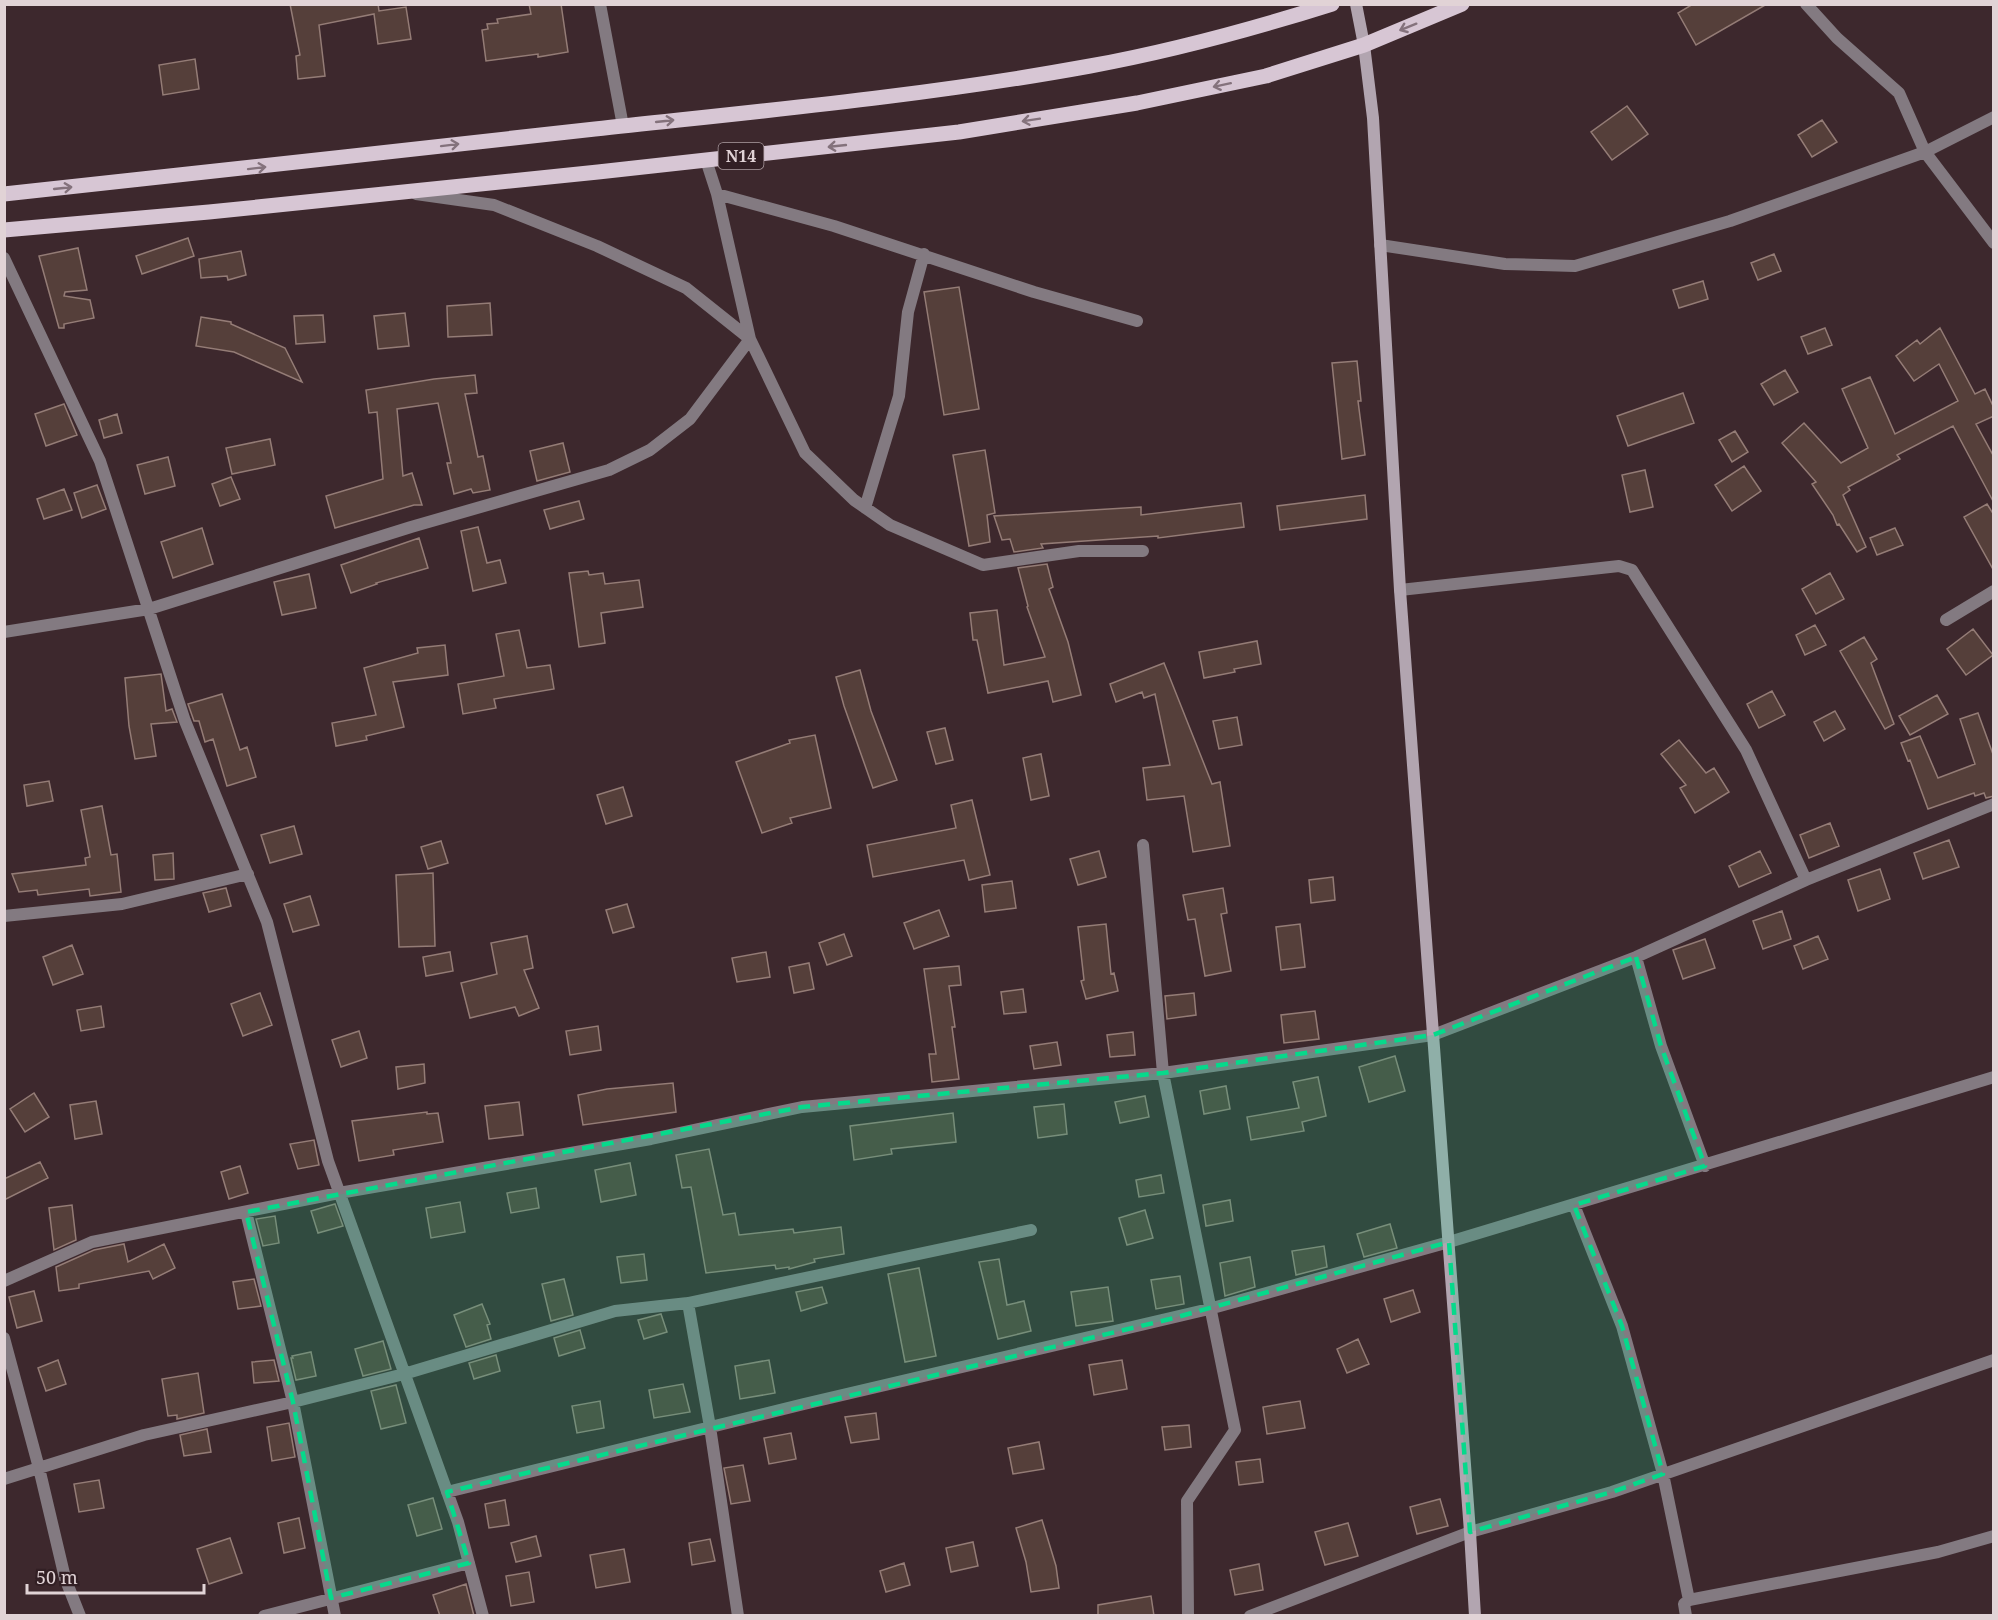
<svg xmlns="http://www.w3.org/2000/svg" width="1998" height="1620" viewBox="0 0 1998 1620" font-family="'Noto Serif',serif">
  <style>
    .building { fill: #553f3a; stroke: #947c76; stroke-width: 1.5 }
    .lines { fill: none; stroke-linecap: round; stroke-linejoin: round }
    .street { stroke: #837a81; stroke-width: 12 }
    .secondary { stroke: #b2a5b0; stroke-width: 12 }
    .primary { stroke: #d7c6d4; stroke-width: 15 }
    .oneway { stroke: #84727c }
    .marked { fill: #06d98b; fill-opacity: 0.2; stroke: #06d98b; stroke-width: 4.5; stroke-dasharray: 12 8; stroke-linejoin: round }
    .labels { text-anchor: middle; stroke-width: 5; stroke-linejoin: round; paint-order: stroke }
    .shield { fill: #321f24; stroke: #ac9da1; stroke-width: 1.5 }
    .shield-label { font-size: 16px; font-weight: bold; fill: #e1d3d6 }
  </style>
  <rect width="100%" height="100%" fill="#3d282d"/>
  <path class="building" d="M290,4H378L379,11L406,7L411,39L378,44L374,14L319,25L325,76L298,79L296,56L300,55Z
    M529,4H561L568,52L538,57V54L486,61L482,30L488,29L487,24L498,23L497,19L531,14Z
    M1693,4H1767L1696,45L1678,13Z
    M195,59L199,89L163,95L159,65Z
    M1627,106L1648,134L1612,160L1591,132Z
    M1822,120L1837,142L1812,157L1798,135Z
    M188,238L194,256L142,274L136,256Z
    M78,248L87,290L65,292L64,296L90,300L94,318L64,324V328H59L39,256Z
    M241,251L246,275L228,280L227,276L201,278L199,259Z
    M1774,254L1781,271L1758,280L1751,263Z
    M1703,281L1708,299L1679,308L1673,290Z
    M959,287L979,409L944,415L924,292Z
    M490,303L492,335L448,337L447,306Z
    M405,313L409,346L378,349L374,316Z
    M323,315L325,342L296,344L294,316Z
    M201,317L231,322V324L285,348L302,382L234,352L196,346Z
    M1825,328L1832,345L1808,354L1801,337Z
    M1940,328L1975,394L1985,389L1994,408V416L1976,424L1994,457V503L1953,426L1897,455L1900,459L1848,487L1850,490L1843,495L1866,547L1857,552L1839,524L1837,525L1833,515L1812,484L1816,482L1782,443L1804,423L1841,463L1868,448L1842,389L1870,377L1895,434L1958,401L1939,364L1914,381L1896,356L1917,340L1920,344Z
    M1357,361L1361,401H1358L1365,455L1342,459L1332,363Z
    M1785,370L1798,392L1774,405L1761,384Z
    M475,375L477,393L465,394L478,457L483,456L490,490L473,493L471,489L454,494L447,463H451L438,403L397,409L403,476L412,473L422,505H414L335,528L326,496L383,479L377,412L369,413L366,390L434,379Z
    M1683,393L1694,423L1628,446L1617,416Z
    M64,404L77,435L46,446L35,414Z
    M117,414L122,433L104,438L99,420Z
    M1735,431L1748,452L1732,462L1719,440Z
    M270,439L275,465L232,474L226,448Z
    M563,443L570,472L537,481L530,451Z
    M985,450L995,513L987,515L990,542L969,546L953,455Z
    M168,457L175,486L145,494L137,465Z
    M1744,466L1761,491L1732,511L1715,485Z
    M1645,470L1653,507L1630,512L1622,475Z
    M231,477L240,499L220,506L212,484Z
    M97,485L106,509L82,518L74,493Z
    M64,489L72,510L44,519L37,499Z
    M1365,495L1367,519L1280,530L1277,506Z
    M579,501L584,519L550,529L544,510Z
    M1241,503L1244,527L1158,538V536L1041,544L1043,548L1014,552L1010,539L1002,540L994,516L1141,507V515Z
    M1987,504L1994,515V571L1964,517Z
    M478,527L487,563L500,560L506,583L473,591L461,531Z
    M202,528L213,564L173,578L161,542Z
    M1895,528L1903,545L1877,555L1870,538Z
    M419,538L428,568L376,583L377,584L351,593L341,565Z
    M1047,564L1053,587L1049,589L1068,642L1081,695L1053,702L1048,681L988,693L977,640H973L970,613L997,610L1004,665L1045,657L1027,607L1028,606L1018,568Z
    M588,571L589,575L603,573L605,584L639,580L643,607L601,613L605,643L579,647L569,573Z
    M1830,573L1844,599L1816,614L1802,589Z
    M309,574L316,608L282,615L274,582Z
    M1815,625L1826,645L1805,655L1796,635Z
    M1973,629L1993,655L1966,675L1947,649Z
    M519,630L527,668L550,665L554,689L494,699L496,708L463,714L458,684L504,676L496,634Z
    M1864,637L1877,659L1871,663L1894,724L1885,729L1840,651Z
    M1257,641L1261,664L1234,669L1235,672L1204,678L1199,652Z
    M445,645L448,675L393,682L404,727L366,736L367,740L336,746L332,723L376,715L364,668L418,653L417,648Z
    M1164,663L1212,784L1220,782L1230,846L1193,852L1184,796L1147,800L1143,768L1170,765L1155,694L1144,698L1142,692L1116,702L1110,684Z
    M860,670L871,711L897,780L873,788L844,706L836,677Z
    M161,674L166,711L172,709L177,722L151,724L156,756L135,759L129,726L125,678Z
    M1772,691L1785,715L1759,728L1747,704Z
    M222,694L240,750L247,747L256,777L227,786L213,739L205,742L199,721H194L188,704Z
    M1937,695L1948,714L1910,735L1899,716Z
    M1835,711L1845,729L1824,741L1814,722Z
    M1978,713L1994,757V796L1986,798L1984,793L1975,796L1974,793L1928,809L1910,760L1908,761L1901,743L1920,736L1938,778L1975,764L1960,719Z
    M1237,717L1242,745L1219,749L1213,721Z
    M945,728L953,760L936,764L927,732Z
    M815,735L831,808L790,818L792,823L762,833L736,762L790,743L789,740Z
    M1679,740L1706,773L1714,768L1729,792L1695,813L1680,788L1686,785L1661,754Z
    M1041,754L1049,796L1031,800L1023,758Z
    M49,781L53,801L27,806L24,785Z
    M623,787L632,816L606,824L597,795Z
    M972,800L990,875L969,880L964,860L873,877L867,845L956,828L951,805Z
    M102,806L111,855L117,854L121,892L90,896L89,889L38,895L37,890L19,892L12,874L86,865L85,858L90,857L81,810Z
    M1830,823L1839,846L1809,858L1800,835Z
    M294,826L302,854L270,863L261,835Z
    M1949,840L1959,867L1923,879L1914,853Z
    M441,841L448,863L428,869L421,847Z
    M1099,851L1106,877L1078,885L1070,859Z
    M1760,851L1771,873L1739,887L1729,866Z
    M173,853L174,879L155,880L153,855Z
    M1880,869L1890,899L1858,911L1848,880Z
    M433,873L435,946L399,947L396,875Z
    M1333,877L1335,900L1311,903L1309,880Z
    M1012,881L1016,908L985,912L982,885Z
    M226,888L231,906L209,912L203,893Z
    M1223,888L1227,913L1221,914L1231,971L1205,976L1195,919L1188,920L1183,895Z
    M310,896L319,925L293,932L284,904Z
    M627,904L634,927L613,933L606,910Z
    M939,910L949,936L914,949L904,923Z
    M1782,911L1791,939L1763,949L1753,921Z
    M1106,924L1111,974L1114,973L1118,991L1086,999L1081,981L1084,980L1078,927Z
    M1300,924L1305,967L1281,970L1276,927Z
    M844,934L852,956L827,965L819,943Z
    M527,936L533,968L524,970L539,1008L519,1016L515,1007L470,1018L461,983L497,974L491,943Z
    M1818,936L1828,959L1803,969L1794,946Z
    M1705,939L1715,968L1683,979L1673,950Z
    M72,945L83,974L53,985L43,957Z
    M450,952L453,971L426,976L423,957Z
    M766,952L770,977L737,982L732,958Z
    M809,963L814,989L794,993L789,967Z
    M959,966L961,985L949,986L955,1027H952L959,1079L932,1082L929,1054H936L924,969Z
    M1023,989L1026,1012L1004,1014L1001,992Z
    M260,993L272,1025L243,1036L231,1004Z
    M1194,993L1196,1015L1167,1019L1165,996Z
    M101,1006L104,1027L81,1031L77,1010Z
    M1315,1011L1319,1039L1284,1043L1281,1015Z
    M598,1026L601,1050L570,1055L566,1031Z
    M359,1031L367,1058L341,1067L332,1040Z
    M1133,1032L1135,1055L1110,1057L1107,1035Z
    M1057,1042L1061,1065L1034,1069L1030,1046Z
    M1395,1056L1405,1091L1369,1102L1359,1067Z
    M424,1064L425,1083L398,1089L396,1067Z
    M1318,1077L1326,1116L1302,1122L1304,1131L1251,1140L1247,1117L1299,1108L1293,1082Z
    M673,1083L676,1112L583,1125L578,1095L607,1089Z
    M1226,1086L1230,1109L1204,1114L1200,1091Z
    M34,1093L49,1117L25,1132L10,1109Z
    M1145,1096L1149,1117L1120,1123L1115,1102Z
    M96,1101L102,1134L75,1139L70,1105Z
    M519,1102L523,1135L489,1139L485,1106Z
    M1064,1104L1067,1134L1038,1138L1034,1107Z
    M427,1112V1114L438,1113L443,1142L393,1150L394,1155L359,1161L352,1121Z
    M953,1113L956,1142L891,1149L892,1154L854,1160L850,1126Z
    M314,1140L319,1165L298,1169L290,1144Z
    M709,1149L723,1215L735,1213L739,1235L793,1229L794,1233L841,1227L844,1254L814,1259L815,1262L789,1269V1267L776,1269L775,1265L706,1273L691,1187L682,1188L676,1155Z
    M40,1162L48,1178L4,1200V1179Z
    M630,1163L636,1195L601,1202L595,1170Z
    M240,1166L248,1193L229,1199L221,1172Z
    M1161,1175L1164,1193L1139,1197L1136,1180Z
    M536,1188L539,1208L511,1213L507,1193Z
    M1230,1200L1233,1221L1206,1226L1203,1205Z
    M460,1202L465,1232L431,1238L426,1208Z
    M335,1204L343,1226L318,1233L311,1211Z
    M72,1205L76,1240L54,1250L49,1208Z
    M1145,1210L1153,1238L1127,1245L1119,1218Z
    M275,1216L279,1243L263,1246L256,1219Z
    M1390,1224L1397,1248L1364,1257L1357,1234Z
    M124,1244L128,1262L164,1244L175,1268L153,1279L149,1271L79,1284V1288L59,1291L56,1267L94,1250Z
    M1324,1246L1327,1267L1296,1275L1292,1251Z
    M644,1254L647,1280L621,1283L617,1257Z
    M1250,1257L1255,1287L1225,1296L1220,1263Z
    M999,1259L1007,1305L1024,1301L1031,1331L998,1339L979,1262Z
    M919,1268L936,1356L905,1362L888,1274Z
    M1180,1276L1184,1304L1156,1309L1151,1280Z
    M254,1279L261,1306L238,1309L233,1282Z
    M564,1279L573,1315L551,1321L542,1284Z
    M822,1287L827,1303L801,1311L796,1292Z
    M1108,1287L1113,1321L1076,1326L1071,1292Z
    M1413,1290L1420,1312L1391,1322L1384,1299Z
    M34,1291L42,1321L17,1328L9,1297Z
    M482,1304L490,1324L487,1325L491,1339L466,1347L454,1315Z
    M661,1314L667,1332L644,1339L638,1320Z
    M580,1330L585,1348L559,1356L554,1338Z
    M1358,1339L1369,1364L1347,1373L1337,1349Z
    M383,1341L391,1369L363,1376L355,1349Z
    M311,1352L316,1376L296,1380L291,1358H293L292,1356Z
    M496,1355L500,1371L474,1379L469,1363Z
    M58,1360L66,1384L46,1391L38,1368Z
    M274,1360L279,1381L254,1383L252,1362Z
    M769,1360L775,1393L740,1399L735,1366Z
    M1122,1360L1127,1389L1094,1395L1089,1365Z
    M198,1373L204,1413L177,1419V1415L168,1416L162,1379Z
    M683,1384L690,1412L654,1418L649,1390Z
    M396,1385L406,1423L381,1429L371,1391Z
    M600,1401L604,1428L577,1433L572,1406Z
    M1300,1401L1305,1428L1267,1434L1263,1407Z
    M876,1413L879,1439L851,1443L845,1417Z
    M289,1423L295,1457L272,1461L267,1427Z
    M1189,1425L1191,1447L1165,1450L1162,1427Z
    M207,1429L211,1452L184,1456L180,1435Z
    M791,1433L796,1459L769,1464L764,1438Z
    M1039,1442L1044,1469L1013,1474L1008,1448Z
    M1260,1459L1263,1482L1239,1485L1236,1462Z
    M743,1465L750,1501L731,1504L724,1468Z
    M99,1480L104,1508L79,1512L74,1484Z
    M433,1498L442,1529L417,1536L408,1505Z
    M1440,1499L1448,1526L1417,1534L1410,1507Z
    M505,1500L509,1525L489,1528L485,1504Z
    M299,1518L305,1548L284,1553L278,1523Z
    M1042,1520L1056,1566L1059,1588L1031,1592L1026,1562L1016,1528Z
    M1348,1523L1358,1556L1325,1565L1315,1532Z
    M536,1536L541,1556L516,1562L511,1543Z
    M230,1538L242,1573L209,1584L197,1549Z
    M710,1539L715,1561L692,1565L689,1543Z
    M973,1542L978,1566L951,1572L946,1548Z
    M624,1549L630,1582L596,1588L590,1555Z
    M904,1563L910,1585L886,1592L880,1571Z
    M1259,1564L1263,1590L1235,1595L1230,1570Z
    M529,1572L534,1602L511,1606L506,1576Z
    M466,1584L474,1616H440L433,1595Z
    M1151,1596L1154,1616H1098V1605Z"/>
  <g class="lines">
    <path class="street" d="M600,4L623,126
      M1806,4L1837,38L1899,93L1925,152L1994,243
      M706,160L717,194L750,339L805,453L854,500L890,525L983,565L1079,551H1143
      M717,194L834,226L1034,292L1137,321
      M1380,245L1505,264L1575,266L1730,221L1925,152L1994,117
      M4,258L100,461L185,721L267,922L328,1161L458,1522L483,1616
      M865,508L899,396L908,312L924,254
      M1400,590L1619,566L1632,570L1746,750L1806,880
      M1946,620L1994,591
      M4,632L149,609L411,527L609,470L650,450L690,419L750,339L686,288L597,246L494,205L416,194
      M1143,845L1163,1073L1235,1430L1187,1501L1188,1616
      M4,916L122,904L248,874
      M1636,957L1661,1046L1705,1166
      M1574,1205L1622,1326L1663,1474L1689,1600
      M246,1212L293,1402L335,1616
      M4,1281L92,1242L339,1193L651,1139L802,1107L1163,1073L1433,1035L1636,957L1806,880L1994,804
      M688,1303L710,1427L738,1616
      M4,1338L39,1468L65,1578L80,1616
      M4,1479L144,1435L293,1402L404,1374L615,1311L688,1303L1031,1230
      M447,1492L804,1404L1209,1309L1449,1242L1994,1077
      M264,1616L469,1563
      M1250,1616L1470,1532L1612,1492L1994,1360
      M1686,1616L1684,1604L1689,1600L1938,1552L1994,1536"/>
    <path class="secondary" d="M1356,4L1364,45L1373,118L1400,590L1470,1532L1475,1616"/>
    <path class="primary" d="M4,194C201,174 398,150 595,129C760,111 926,96 1090,66C1172,51 1253,29 1332,4
      M4,230L209,212L598,172L959,132L1137,103L1266,76L1364,45L1462,4"/>
  </g>
  <defs><path id="oneway-shaft" d="M-6 0H5M1.5-3L5.5 0L1.5 3" fill="none" stroke-width="1.6" stroke-linecap="round" stroke-linejoin="round" transform="scale(1.5)"/></defs>
  <g class="oneway">
    <use href="#oneway-shaft" transform="translate(1408 27) rotate(158)"/>
    <use href="#oneway-shaft" transform="translate(1222 85) rotate(168)"/>
    <use href="#oneway-shaft" transform="translate(1031 120) rotate(171)"/>
    <use href="#oneway-shaft" transform="translate(665 121) rotate(-6)"/>
    <use href="#oneway-shaft" transform="translate(450 145) rotate(-7)"/>
    <use href="#oneway-shaft" transform="translate(837 146) rotate(174)"/>
    <use href="#oneway-shaft" transform="translate(257 168) rotate(-7)"/>
    <use href="#oneway-shaft" transform="translate(63 188) rotate(-6)"/>
  </g>
  <path class="marked" d="M1636,957L1661,1046L1705,1166L1574,1205L1622,1326L1663,1474L1612,1492L1470,1532L1449,1242L1170,1319L447,1492L469,1563L331,1598L293,1402L246,1212L802,1107L1163,1073L1433,1035Z"/>
  <g class="labels">
    <rect class="shield" x="718.5" y="143" width="45" height="26" rx="4.5"/>
    <g class="shield-label">
      <text x="741" y="162">N14</text>
    </g>
  </g>
  <rect width="1998" height="1620" fill="none" stroke="#e1d3d6" stroke-width="12"/>
  <path d="M27 1584v9h177v-9" fill="none" stroke="#e1d3d6" stroke-width="3"/>
  <text x="36" y="1584" font-size="18" fill="#e1d3d6" stroke="#321f24" stroke-width="4.5" paint-order="stroke">50 m</text>
</svg>
